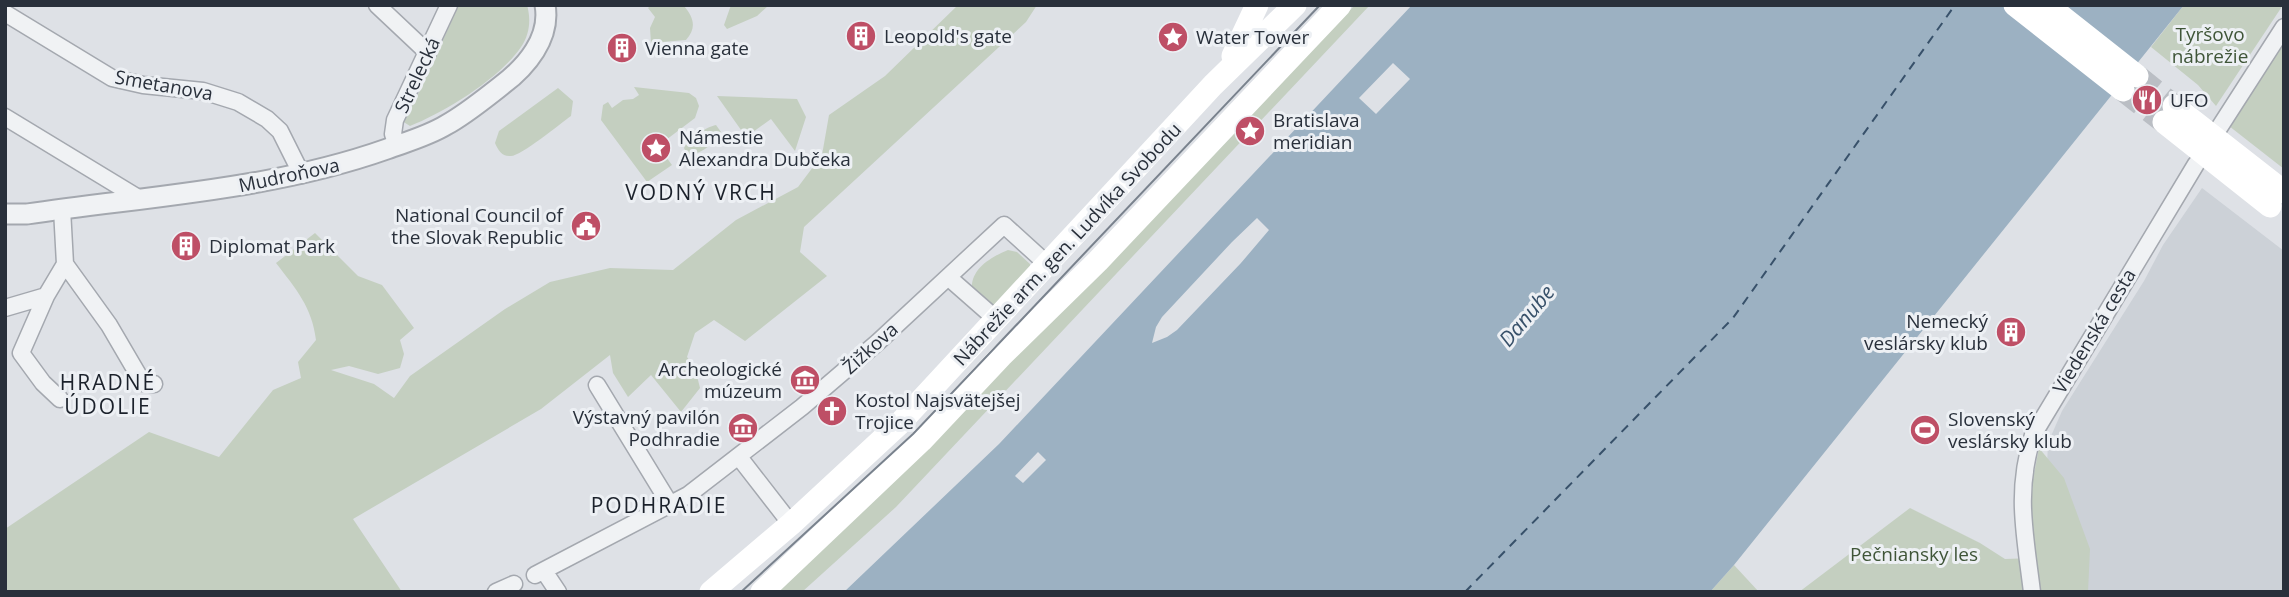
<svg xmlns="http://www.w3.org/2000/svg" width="2289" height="597" viewBox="0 0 2289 597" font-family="'Open Sans',sans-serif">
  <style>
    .built { fill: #ccd1d7 }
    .green { fill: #c4cfc0 }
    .water { fill: #9cb1c2 }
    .pier { fill: #dee1e6 }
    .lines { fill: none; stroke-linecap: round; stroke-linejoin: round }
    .ferry { stroke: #38516a; stroke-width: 2; stroke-dasharray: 9 7; stroke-linecap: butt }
    .secondary-tunnel { stroke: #babec4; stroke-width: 23; stroke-dasharray: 23 11; stroke-linecap: butt }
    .minor-casing { stroke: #a4a8af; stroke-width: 19 }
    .tertiary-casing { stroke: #a4a8af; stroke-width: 23 }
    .minor { stroke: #f0f2f4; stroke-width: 16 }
    .tertiary { stroke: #f0f2f4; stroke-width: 19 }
    .secondary { stroke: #fff; stroke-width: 23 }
    .tram { stroke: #79828d; stroke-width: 2 }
    .secondary-bridge { stroke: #fff; stroke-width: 23 }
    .labels { text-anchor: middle; stroke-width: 6; stroke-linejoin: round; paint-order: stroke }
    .park-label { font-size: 19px; fill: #3f5538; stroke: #edf0f4 }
    .poi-label { font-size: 19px; fill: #29303b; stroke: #edf0f4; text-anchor: start }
    .street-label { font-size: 19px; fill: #29303b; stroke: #edf0f4 }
    .neighbourhood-label { font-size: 21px; letter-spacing: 2px; fill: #1b212b; stroke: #edf0f4 }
    .water-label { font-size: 21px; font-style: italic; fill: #38516a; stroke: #edf0f4 }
  </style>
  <rect width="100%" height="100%" fill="#dee1e6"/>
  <path class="built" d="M2202,188L2284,251V592H2043L2033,526L2034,470L2047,465L2048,443L2062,411L2144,281L2163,245Z"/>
  <path class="green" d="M459,5H527C531,19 530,34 521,47C499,79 445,112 410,126L402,121L419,92Z
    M651,5H683C694,17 697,28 686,40L651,43L650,28L655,17L648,8Z
    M731,5H769L757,16L727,29L724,25Z
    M958,5H1037L1026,22L804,227L800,252L827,276L745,341L714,320L695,333L687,357L695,368L700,388L681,412L651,375L628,397L613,373L610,355L541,409L353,519L402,592H5V529L149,432L219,457L273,390L301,378L298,362L316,340C312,307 296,289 276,263L315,233L358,276L382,285L414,328L400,340L404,354L400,368L378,374L349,366L331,370L374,384L394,398L410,376L505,309L550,282L610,268L673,270L736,220L798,187L822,155L829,115L885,76Z
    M1355,5H1370L896,507L802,592H773Z
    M2184,5H2283L2216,106L2198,85L2151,47Z
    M2284,44V169L2229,126Z
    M634,87L689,93L696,98L699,106L695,118L658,146L672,165L647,182L601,120L603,105L608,102L612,108L623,100L633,99L639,95Z
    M558,88L573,101L571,116C561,123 521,156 511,156C502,157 498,150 495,143L499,131Z
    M717,96L797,99L806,117L795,151L771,119L746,137Z
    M716,125L721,132C717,142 698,157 687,154L684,148C689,138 706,127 716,125Z
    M1008,250L1017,252L1030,264V268L991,308L972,290C970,269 991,257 1008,250Z
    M2039,448L2064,478L2090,549L2088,592H1799L1910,508L1980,543L2005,559L2033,558L2028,505Z
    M1734,565L1759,592H1710Z"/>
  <path class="water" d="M1412,5H2184L1734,565L1710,592H844L999,444Z"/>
  <path class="pier" d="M1393,63L1410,79L1376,114L1359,98Z
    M1257,218L1269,230L1241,263L1177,330L1167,337L1152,343L1156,327L1162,317L1232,242Z
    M1038,452L1046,460L1023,483L1015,476Z"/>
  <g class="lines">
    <path class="ferry" d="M1465,592L1733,318L1955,5"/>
    <path class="secondary-tunnel" d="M2137,76L2174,106
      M2123,90L2164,122"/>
    <g class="minor-casing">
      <path id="minor" d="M377,5L428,53
        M5,13L112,78L143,85L203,91L238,102L267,119L280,131L302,175
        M5,117L140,199
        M2219,128L2284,27
        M397,145L393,134L395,120L449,5
        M65,264L109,325L143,383L154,384
        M948,277L997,320
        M5,308L46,296
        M597,385L671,506
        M60,399L43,383L21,353L46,296L65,264L62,209
        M739,457L791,524
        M544,571L558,592
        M535,575L688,495L802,407L878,342L1004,225L1047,264
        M496,592L514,584
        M2032,592C2025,534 2015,492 2033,435L2196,164"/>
    </g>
    <g class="tertiary-casing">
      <path id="tertiary" d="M5,214H27C148,196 271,190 387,149C406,142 428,136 446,125C466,114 484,99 502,85C526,67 551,38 545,5"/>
    </g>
    <use href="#minor" class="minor"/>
    <use href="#tertiary" class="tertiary"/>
    <path class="secondary" d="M2015,5L2123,90
      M2047,5L2137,76
      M1233,56L1257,5
      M711,592L791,524L899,424L1213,85L1295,5
      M762,592L921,441L1001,356L1098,261L1340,5"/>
    <path class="tram" d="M741,592L913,434L1320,5"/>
    <path class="secondary-bridge" d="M2174,106L2284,192
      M2164,122L2270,206"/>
  </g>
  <defs>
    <g id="building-disc" transform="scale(1.575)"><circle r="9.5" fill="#be4f66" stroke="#edf0f4"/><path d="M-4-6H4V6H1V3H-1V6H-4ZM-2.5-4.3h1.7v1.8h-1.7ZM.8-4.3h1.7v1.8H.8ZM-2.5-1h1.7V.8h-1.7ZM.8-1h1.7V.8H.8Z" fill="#fff"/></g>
    <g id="sight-disc" transform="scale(1.575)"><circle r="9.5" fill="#be4f66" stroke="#edf0f4"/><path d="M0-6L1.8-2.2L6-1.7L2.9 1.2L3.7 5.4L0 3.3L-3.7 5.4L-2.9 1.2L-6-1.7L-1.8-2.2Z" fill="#fff"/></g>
    <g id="restaurant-disc" transform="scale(1.575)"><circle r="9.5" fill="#be4f66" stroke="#edf0f4"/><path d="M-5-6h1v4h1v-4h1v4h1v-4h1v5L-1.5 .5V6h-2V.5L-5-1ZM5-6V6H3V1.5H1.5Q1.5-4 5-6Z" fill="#fff"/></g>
    <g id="civic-disc" transform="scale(1.575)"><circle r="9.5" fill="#be4f66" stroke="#edf0f4"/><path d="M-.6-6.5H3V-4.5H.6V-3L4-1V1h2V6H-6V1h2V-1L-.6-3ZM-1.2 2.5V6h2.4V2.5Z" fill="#fff"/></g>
    <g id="museum-disc" transform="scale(1.575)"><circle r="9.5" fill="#be4f66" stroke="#edf0f4"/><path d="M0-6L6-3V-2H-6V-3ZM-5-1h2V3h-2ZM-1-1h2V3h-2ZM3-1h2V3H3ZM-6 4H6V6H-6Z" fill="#fff"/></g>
    <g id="church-disc" transform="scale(1.575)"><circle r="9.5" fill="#be4f66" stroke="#edf0f4"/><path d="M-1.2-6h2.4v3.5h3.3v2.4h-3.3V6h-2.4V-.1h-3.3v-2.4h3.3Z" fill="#fff"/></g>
    <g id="stadium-disc" transform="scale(1.575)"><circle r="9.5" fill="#be4f66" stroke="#edf0f4"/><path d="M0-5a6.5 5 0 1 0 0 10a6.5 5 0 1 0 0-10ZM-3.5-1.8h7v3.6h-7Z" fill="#fff"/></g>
  </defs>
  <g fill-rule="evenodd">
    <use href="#building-disc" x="861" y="36"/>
    <use href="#sight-disc" x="1173" y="37"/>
    <use href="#building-disc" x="622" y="48"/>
    <use href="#restaurant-disc" x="2147" y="100"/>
    <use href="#sight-disc" x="1250" y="131"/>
    <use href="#sight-disc" x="656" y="148"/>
    <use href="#civic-disc" x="586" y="226"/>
    <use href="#building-disc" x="186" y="246"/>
    <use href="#building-disc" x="2011" y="332"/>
    <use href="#museum-disc" x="805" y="380"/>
    <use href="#church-disc" x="832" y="411"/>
    <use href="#museum-disc" x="743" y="428"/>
    <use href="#stadium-disc" x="1925" y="430"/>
  </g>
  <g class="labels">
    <g class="park-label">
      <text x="2210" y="41">Tyršovo<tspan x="2210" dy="22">nábrežie</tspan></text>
      <text x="1914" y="561">Pečniansky les</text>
    </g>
    <g class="poi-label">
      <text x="884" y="43">Leopold's gate</text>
      <text x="1196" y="44">Water Tower</text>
      <text x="645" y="55">Vienna gate</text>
      <text x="2170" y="107">UFO</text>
      <text x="1273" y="127">Bratislava<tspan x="1273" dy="22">meridian</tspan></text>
      <text x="679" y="144">Námestie<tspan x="679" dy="22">Alexandra Dubčeka</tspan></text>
      <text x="563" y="222" text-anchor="end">National Council of<tspan x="563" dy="22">the Slovak Republic</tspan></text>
      <text x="209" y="253">Diplomat Park</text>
      <text x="1988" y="328" text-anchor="end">Nemecký<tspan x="1988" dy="22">veslársky klub</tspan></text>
      <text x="782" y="376" text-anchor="end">Archeologické<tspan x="782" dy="22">múzeum</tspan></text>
      <text x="855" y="407">Kostol Najsvätejšej<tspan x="855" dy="22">Trojice</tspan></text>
      <text x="720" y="424" text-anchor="end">Výstavný pavilón<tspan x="720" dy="22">Podhradie</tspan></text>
      <text x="1948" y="426">Slovenský<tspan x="1948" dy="22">veslársky klub</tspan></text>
    </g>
    <g class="street-label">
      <text transform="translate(417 75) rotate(-65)" y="7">Strelecká</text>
      <text transform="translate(164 85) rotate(10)" y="7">Smetanova</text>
      <text transform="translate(289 175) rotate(-12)" y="7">Mudroňova</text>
      <text transform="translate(1067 244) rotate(-47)" y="7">Nábrežie arm. gen. Ludvíka Svobodu</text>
      <text transform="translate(2094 331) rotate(-59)" y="7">Viedenská cesta</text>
      <text transform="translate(870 348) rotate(-42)" y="7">Žižkova</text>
    </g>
    <g class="neighbourhood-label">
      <text x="701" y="200">VODNÝ VRCH</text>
      <text x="108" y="390">HRADNÉ<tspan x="108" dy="24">ÚDOLIE</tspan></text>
      <text x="659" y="513">PODHRADIE</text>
    </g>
    <g class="water-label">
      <text transform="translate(1527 316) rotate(-50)" y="7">Danube</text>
    </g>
  </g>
  <rect width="2289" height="597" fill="none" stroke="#29303b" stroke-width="14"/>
</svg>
